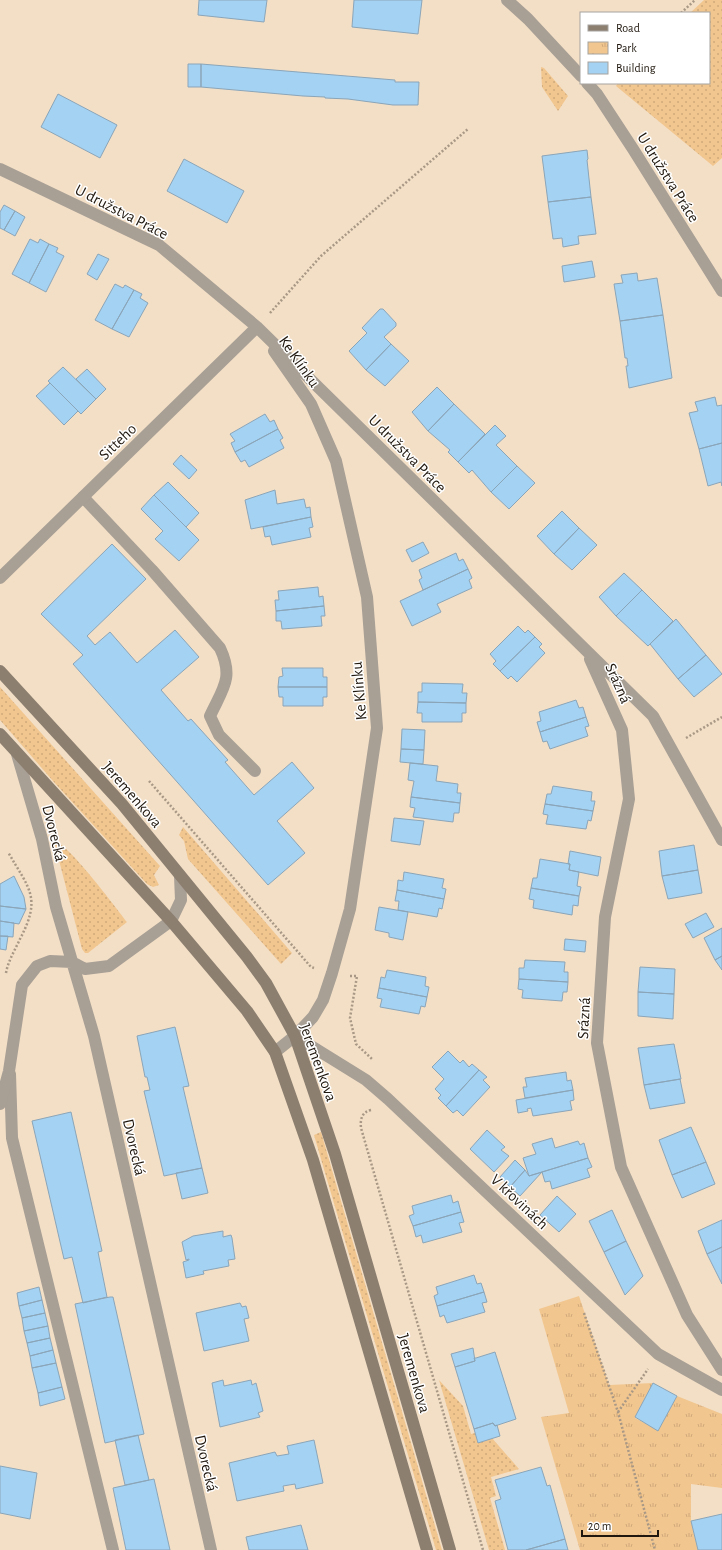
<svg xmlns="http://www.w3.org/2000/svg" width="722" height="1550" viewBox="0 0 722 1550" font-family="'Alegreya Sans',sans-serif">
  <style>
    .grass { fill: url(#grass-dots) }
    .park { fill: url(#park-tufts) }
    .building { fill: #a4d2f3; stroke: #8ba5b8 }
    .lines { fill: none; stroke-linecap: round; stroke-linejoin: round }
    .path { stroke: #a89885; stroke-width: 2.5; stroke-dasharray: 2 2; stroke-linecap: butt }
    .lane { stroke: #a89f95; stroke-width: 12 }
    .street { stroke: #a89f95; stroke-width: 12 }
    .secondary { stroke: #8c7f70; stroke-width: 12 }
    .labels { text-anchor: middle; stroke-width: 3; stroke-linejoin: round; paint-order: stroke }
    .street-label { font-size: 16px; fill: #20180f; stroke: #fff }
  </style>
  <defs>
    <pattern id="grass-dots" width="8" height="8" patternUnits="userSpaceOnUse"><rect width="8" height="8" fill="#f2c68f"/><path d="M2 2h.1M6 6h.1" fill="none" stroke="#cfa97a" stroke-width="1.8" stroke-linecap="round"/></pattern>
    <pattern id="park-tufts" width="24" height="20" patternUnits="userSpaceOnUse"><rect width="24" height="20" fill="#f2c68f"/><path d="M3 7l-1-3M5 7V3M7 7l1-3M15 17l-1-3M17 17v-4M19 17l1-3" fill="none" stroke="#cfa97a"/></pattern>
  </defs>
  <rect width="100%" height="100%" fill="#f3dfc6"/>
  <path class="grass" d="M704,0H722V158L713,166L616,86L618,83H709V13H690Z
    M541,67L544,68L568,96L558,111L542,87Z
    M0,687L160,866L154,875L159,885L153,887L147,884L53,781L0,720Z
    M183,827L292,953L281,964L188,859L184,841L179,835Z
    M54,841C67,842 117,909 127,922L88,953H85L82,949Z
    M321,1132L442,1550H436L328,1183L314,1135Z
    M439,1380L463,1406L471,1434L475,1433L478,1442L492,1438L519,1469L491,1477L496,1496L490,1498L505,1550H489Z"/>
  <path class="park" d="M579,1296L609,1385L653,1383L635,1418L658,1430L677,1396L722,1414V1488L691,1484V1521L698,1550H580L541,1417L569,1413L539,1309Z"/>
  <path class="building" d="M199,0H267L264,22L198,15Z
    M354,0H422L418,34L352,27Z
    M188,64H201V87H188Z
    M201,64L395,80V82H419L418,105H393L348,99L325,98V97L303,96L201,87Z
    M58,94L117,125L100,158L41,127Z
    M587,150L588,159L587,160L591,197L548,202L542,156Z
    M184,159L244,191L227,223L167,191Z
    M591,197L596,234L578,236L579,244L563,247L562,238L553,239L548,202Z
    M4,205L15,211L4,230L0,228V212Z
    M15,211L25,217L15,236L4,230Z
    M30,239L38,243L40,239L49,244L29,283L12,274Z
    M49,244L58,248L56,252L64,256L46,292L29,283Z
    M98,254L109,259L97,280L87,274Z
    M592,261L595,277L564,282L562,266Z
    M637,273L638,281L657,278L663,315L620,321L614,284L623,283L621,275Z
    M115,284L123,288L125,285L134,290L112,329L95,320Z
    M134,290L142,294L140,298L148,303L129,337L112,329Z
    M380,309H383L396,323V326L384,337L391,344L366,370L349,351L367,333L362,328Z
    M663,315L672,378L629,388L626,366H628L627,358H625L620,321Z
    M391,344L409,361L385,386L366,370Z
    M63,367L96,399L81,414L48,381Z
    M87,369L106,389L96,399L76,379Z
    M50,383L78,411L64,425L36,396Z
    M437,387L454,404L428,431L412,412Z
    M715,397L717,406L722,405V443L699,449L689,413L698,411L695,402Z
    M454,404L485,434L458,462L448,452L450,450L428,431Z
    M265,414L270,422L274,420L278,429L235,452L231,443L235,441L230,434Z
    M495,425L506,436L496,445L517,466L491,492L472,470L469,473L458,462Z
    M278,429L283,438L280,440L284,448L249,467L245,460L241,462L235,452Z
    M722,443V486L721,482L708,486L699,449Z
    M181,455L197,470L189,479L173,464Z
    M517,466L535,483L509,509L491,492Z
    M168,482L199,513L186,527L154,495Z
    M275,490L277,504L304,499L306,508L310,507L311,517L251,529L245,500Z
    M154,495L199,540L179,561L155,539L163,531L141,509Z
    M562,511L579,528L554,554L537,536Z
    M311,517L313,527L309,528L311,537L272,545L270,536L265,537L263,527Z
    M579,528L597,545L572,570L554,554Z
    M423,542L429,553L412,562L406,550Z
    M112,544L146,579L87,636L95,645L110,632L137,663L175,630L199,657L161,690L188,721L191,719L228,760L225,762L254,795L292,762L314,788L277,821L305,853L268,885L73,664L83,655L41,614Z
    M456,553L459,561L463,559L468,569L423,590L419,580L422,578L419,570Z
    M468,569L472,578L469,580L472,588L437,604L441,612L412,626L400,601Z
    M624,573L642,590L616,616L599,597Z
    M318,587L319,597L323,596L324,606L276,611L275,600H279L278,591Z
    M642,590L673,621L648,646L616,616Z
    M324,606L325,616H321L322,626L282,629L281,621H276V611Z
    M676,619L706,655L678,679L650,644Z
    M518,626L525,633L528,630L535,637L500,671L493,664L496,661L490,654Z
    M535,637L542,644L539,647L545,653L517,682L511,676L508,679L500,671Z
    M706,655L722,674L694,697L678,679Z
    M282,668H323V677H327V687H278L279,677L283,676Z
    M422,683L463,684L462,693H467L466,703L418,702V692H422Z
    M278,687H327V697H323V706H283V697H279Z
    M576,700L579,708L583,707L586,717L540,732L537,722L541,721L539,712Z
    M418,702L466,703V713H462V722H422V713H417Z
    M586,717L589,726L585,727L588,736L550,749L547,741L543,742L540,732Z
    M402,729L425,730L424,750L401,749Z
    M401,749L424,750L423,764L400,762Z
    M410,763L438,766L436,781L458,784L457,793H461L460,803L411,797L414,781L408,780Z
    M553,786L592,792L591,801H595L593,811L545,804L547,794H551Z
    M411,797L460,803L459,813H454L453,822L413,817L415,808L410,807Z
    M545,804L593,811L591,821L588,820L586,829L546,824L548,815L543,814Z
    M394,818L424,821L420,845L391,841Z
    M694,845L698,870L662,876L659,851Z
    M570,851L601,857L598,876L569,870L570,864H568Z
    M540,859L570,864L569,870L579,872L577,886L581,887L579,896L531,888L533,878H537Z
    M698,870L702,893L668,899L662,876Z
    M404,872L444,879L442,888L446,889L444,899L397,890L398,880L403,881Z
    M14,876L24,897L26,909L0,906V884Z
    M531,888L579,896L578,906L573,905L572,915L533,908L534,900L529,899Z
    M397,890L444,899L442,909L439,908L437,917L398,910L399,901H395Z
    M0,906L26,909L19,924L0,921Z
    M379,907L408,912L403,940L389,937V933L375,930Z
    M706,913L714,927L693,938L685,924Z
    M0,921L14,923L13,937L0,936Z
    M722,928V956L715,960L704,938Z
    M0,936H8L6,950L0,949Z
    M565,939L586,941L585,952L564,950Z
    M722,956V970L715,960Z
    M525,960L565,962L564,972H568V982L519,979V968H524Z
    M640,967L675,969L674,994L638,992Z
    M387,970L426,977L425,986L429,987L427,997L379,988L381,977L385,978Z
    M519,979L568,982L567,992H563L562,1001L522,998L523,990L518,989Z
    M379,988L427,997L425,1007L421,1006L419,1014L380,1007L382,999L377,998Z
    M638,992L674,994L673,1019L638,1016Z
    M175,1027L189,1086L183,1087L202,1168L164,1176L144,1091L150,1090L147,1077H145L137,1036Z
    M674,1044L681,1079L644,1085L638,1048Z
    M448,1051L460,1063L463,1060L469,1067L472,1064L479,1070L446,1106L438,1098L441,1095L435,1089L444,1079L432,1067Z
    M479,1070L487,1077L483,1080L490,1087L463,1116L457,1110L453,1113L446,1106Z
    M566,1072L567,1081L571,1080L573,1090L525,1098L523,1087H527L525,1078Z
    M680,1079L685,1103L650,1109L644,1085Z
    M573,1090L574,1100L570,1101L572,1110L533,1116L531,1108L527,1109L528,1111L518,1113L516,1100Z
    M71,1112L102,1251L98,1252L107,1297L83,1303L72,1257L64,1259L32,1121Z
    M691,1127L706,1162L672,1175L659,1140Z
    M487,1130L505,1147L501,1150L509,1156L494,1172L470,1149Z
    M552,1138L555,1148L578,1141L580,1145L584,1143L588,1158L529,1176L523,1158L536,1154L532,1144Z
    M588,1158L592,1167L587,1169L590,1177L552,1189L550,1181L545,1182L542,1172Z
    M515,1160L525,1170L510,1187L500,1177Z
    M706,1162L715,1184L682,1198L672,1175Z
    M202,1168L208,1193L182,1199L176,1173Z
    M525,1170L529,1176L542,1172L520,1196L510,1187Z
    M451,1195L453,1203L458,1201L461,1212L413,1226L409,1216L414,1214L412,1206Z
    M557,1196L576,1214L559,1232L540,1215Z
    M612,1210L626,1241L604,1252L589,1221Z
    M461,1212L464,1222L459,1223L462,1232L423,1243L421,1235L416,1237L413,1226Z
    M722,1220V1247L707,1254L698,1231Z
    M223,1231V1237L231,1235L232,1238L235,1259L228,1260L229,1266L203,1271L204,1274L186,1278L183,1262L189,1260V1259L186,1260L182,1242L193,1236Z
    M626,1241L643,1276L625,1295L604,1252Z
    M722,1247V1284L707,1254Z
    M474,1275L477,1284L481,1283L484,1292L437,1306L434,1296L438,1294L436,1287Z
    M39,1287L42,1300L19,1306L17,1293Z
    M484,1292L487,1302L482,1303L485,1312L447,1323L444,1315L440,1317L437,1306Z
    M110,1297H113L144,1434L105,1443L75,1304Z
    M42,1300L45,1313L22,1318L19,1306Z
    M240,1303L242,1307L246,1306L249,1318L244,1319L249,1341L204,1351L196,1313Z
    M45,1313L48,1326L24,1331L22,1318Z
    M48,1326L50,1338L27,1343L24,1331Z
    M50,1338L53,1350L30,1356L27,1343Z
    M473,1348L475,1361L455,1367L451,1354Z
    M53,1350L56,1363L32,1368L30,1356Z
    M495,1352L516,1419L495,1426L493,1423L474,1429L455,1367L475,1361L474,1358H476Z
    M56,1363L62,1387L38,1393L32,1368Z
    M223,1380L224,1386L251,1380L252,1385L256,1383L263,1411L258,1413L260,1417L220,1427L212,1383Z
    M653,1383L677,1396L658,1431L635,1417Z
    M62,1387L65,1399L40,1406L38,1393Z
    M493,1423L495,1426L497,1425L500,1436L478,1443L474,1429Z
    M138,1435L149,1480L125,1485L115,1440Z
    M314,1440L323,1483L296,1489L295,1484L283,1486L284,1491L237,1501L229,1463L275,1452L277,1456L289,1454L287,1446Z
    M0,1466L37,1473L30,1519L0,1513Z
    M541,1467L547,1486L550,1485L565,1539L526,1550H508L495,1501L501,1499L495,1480Z
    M154,1479L170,1550H126L113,1488Z
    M722,1514V1550H698L691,1521Z
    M301,1525L308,1550H249L246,1537Z
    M565,1539L568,1550H526L537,1547Z"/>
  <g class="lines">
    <path class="path" d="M681,13L695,0
      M270,313L321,256L468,129
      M686,738L722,717
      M149,781L311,967L314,968
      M6,973C8,961 15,950 20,939C42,897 29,889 8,852
      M350,976H357L350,1018L356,1044L372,1059
      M371,1110C362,1112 360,1119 361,1128L483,1550
      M584,1313L618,1412L655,1550
      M618,1412L648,1369"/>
    <path class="lane" d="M83,497L152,570L220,648C234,678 223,688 210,716L219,735L255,771
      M10,1074L12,1138L113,1550"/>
    <path class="street" d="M507,0L528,19L581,76
      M587,83L597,94L633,149L722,291
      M0,169L159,245L257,327L653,716L722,840
      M274,351L311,404L336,461L367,597L377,728L350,909L332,973L323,1000L313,1017L295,1036L275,1052
      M0,578L257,327
      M590,659L622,730L629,799L605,917L597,1043L621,1167L687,1315L722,1370
      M17,754L42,839L56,907L94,1036L211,1550
      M295,1036L366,1080L388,1099L658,1354L722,1390
      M0,1104L9,1071L22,985L37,966L50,961L72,962L85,969L109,966L171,921L181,900L180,876"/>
    <path class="secondary" d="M0,671L122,804L247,957L266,983L295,1036L335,1154L450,1550
      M0,734L171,921L247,1011L275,1052L313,1160L427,1550"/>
  </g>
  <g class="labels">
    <g class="street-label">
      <text transform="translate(669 177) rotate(58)" y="6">U družstva Práce</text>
      <text transform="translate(122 211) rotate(27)" y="6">U družstva Práce</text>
      <text transform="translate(300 361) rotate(55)" y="6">Ke Klínku</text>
      <text transform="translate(117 441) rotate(-44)" y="6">Sitteho</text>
      <text transform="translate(408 453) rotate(45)" y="6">U družstva Práce</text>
      <text transform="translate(619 683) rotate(66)" y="6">Srázná</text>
      <text transform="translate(358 691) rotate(-95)" y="6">Ke Klínku</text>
      <text transform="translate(133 794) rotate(49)" y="6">Jeremenkova</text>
      <text transform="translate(55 833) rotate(76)" y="6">Dvorecká</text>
      <text transform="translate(583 1018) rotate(-87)" y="6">Srázná</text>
      <text transform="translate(319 1062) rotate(70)" y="6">Jeremenkova</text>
      <text transform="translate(135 1147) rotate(77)" y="6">Dvorecká</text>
      <text transform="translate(520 1201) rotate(43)" y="6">V křovinách</text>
      <text transform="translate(415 1373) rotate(74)" y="6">Jeremenkova</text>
      <text transform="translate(207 1463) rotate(77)" y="6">Dvorecká</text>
    </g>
  </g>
  <rect x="580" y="12" width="130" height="72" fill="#ffffff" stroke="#a6a39f"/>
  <rect x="588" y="25" width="20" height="6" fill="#8c7f70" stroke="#a6a39f"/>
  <text x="616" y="32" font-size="12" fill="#20180f">Road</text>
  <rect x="588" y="42" width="20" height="12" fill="url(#park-tufts)" stroke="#a6a39f"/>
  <text x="616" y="52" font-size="12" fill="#20180f">Park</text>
  <rect x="588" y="62" width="20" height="12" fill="#a4d2f3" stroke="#a6a39f"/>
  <text x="616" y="72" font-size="12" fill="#20180f">Building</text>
  <path d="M582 1530v6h76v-6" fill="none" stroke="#20180f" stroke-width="2"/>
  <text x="588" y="1530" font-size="12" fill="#20180f" stroke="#ffffff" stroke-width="3" paint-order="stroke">20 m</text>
</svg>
